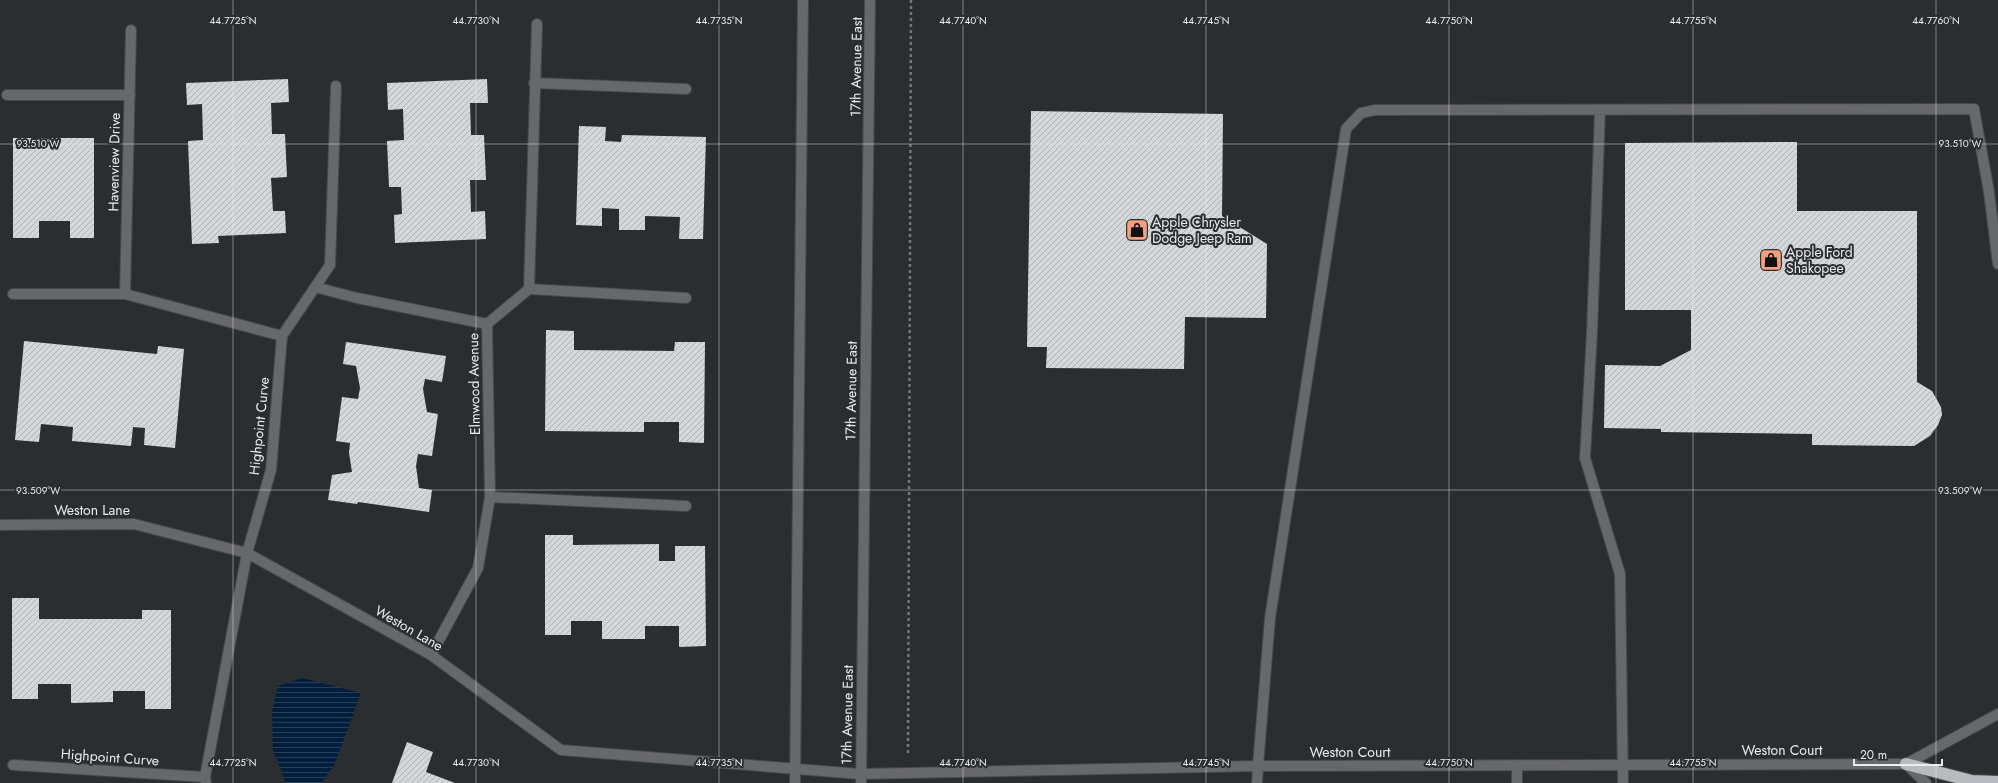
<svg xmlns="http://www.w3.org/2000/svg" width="1998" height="783" viewBox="0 0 1998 783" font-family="Jost,sans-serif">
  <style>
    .water { fill: url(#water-rules) }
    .building { fill: url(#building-hatch) }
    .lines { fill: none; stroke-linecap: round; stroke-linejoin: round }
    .service-casing { stroke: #46494b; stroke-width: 12 }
    .minor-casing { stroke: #46494b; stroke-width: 12 }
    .tertiary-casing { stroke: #46494b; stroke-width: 12 }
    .motorway-casing { stroke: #46494b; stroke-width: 14 }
    .path { stroke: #747779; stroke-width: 2.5; stroke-dasharray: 3 3; stroke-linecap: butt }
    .service { stroke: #67686a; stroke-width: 10 }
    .minor { stroke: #67686a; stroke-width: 10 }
    .tertiary { stroke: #67686a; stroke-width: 10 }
    .motorway { stroke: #b7babe; stroke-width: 12 }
    .ticks { fill: none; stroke: #eaecee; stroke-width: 1; stroke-opacity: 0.45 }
    .labels { text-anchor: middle; stroke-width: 4; stroke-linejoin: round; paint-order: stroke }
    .street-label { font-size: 14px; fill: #eaecee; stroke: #2b2e31 }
    .poi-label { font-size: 14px; fill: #eaecee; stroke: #2b2e31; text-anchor: start }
    .ticks-label { font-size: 10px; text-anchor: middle; fill: #eaecee; stroke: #2b2e31; stroke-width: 4; stroke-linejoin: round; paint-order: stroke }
  </style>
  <defs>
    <pattern id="water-rules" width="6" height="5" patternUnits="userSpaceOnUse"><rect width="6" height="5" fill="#031e3c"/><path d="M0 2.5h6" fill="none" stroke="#283f58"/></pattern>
    <pattern id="building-hatch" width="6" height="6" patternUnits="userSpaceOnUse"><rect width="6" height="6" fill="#d3d6da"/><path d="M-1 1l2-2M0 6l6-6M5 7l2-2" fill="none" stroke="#b0b2b5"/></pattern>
  </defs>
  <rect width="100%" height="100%" fill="#2b2e31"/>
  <path class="water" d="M302,678L361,693L334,766L321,783H286L273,750L272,712L278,686Z"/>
  <path class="building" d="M288,79L289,102L271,103L272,134H285L287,177L271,178L273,211H285L286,233L218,236L219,243L192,244L188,141L203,140L202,104L187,105L186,83Z
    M487,79L488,103H470L471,135H484L486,180H470L471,212L485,211L486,239L395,243L394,215L402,214L401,187H389L387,141L404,140L403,109L388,110L387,83Z
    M1031,111L1223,114L1222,216L1267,244L1266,318L1185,317L1184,369L1046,368L1047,347H1027Z
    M579,126L606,127L605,141L621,142L622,135L706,137L703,239H679L680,217L645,216V230H619V209L602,208V226L576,225Z
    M13,138H94V238H70V221H39V238H13Z
    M1797,142V211H1917V382L1932,391L1941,407L1942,415L1938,425L1930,436L1914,446L1812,445V434L1661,432V429L1604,428L1605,365L1660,366L1691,350V310H1625V143Z
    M546,330L574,331V350L674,351L675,342H705L704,443L679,442V422H644V432L545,431Z
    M24,341L157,354L158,346L184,349L175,448L144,445L145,428L133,427L131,446L72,441L73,427L41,424L39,442L15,440Z
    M346,342L446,356L442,382L425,379L423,389L427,412L438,414L432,456L418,454L416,466L419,488L432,490L429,512L358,502L357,504L328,500L332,475L352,472L349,453L350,443L336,441L342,397L358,399L360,388L356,366L343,364Z
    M545,535H573V545L659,544V561H675V546H705L706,646L679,647V626H645V639H602V621H571V635H545Z
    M12,598H39V619H142V610H171V709H145V691H113V702L71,703V684H38V699H12Z
    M407,742L433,752L426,772L455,783H392Z"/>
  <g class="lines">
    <g class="service-casing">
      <path id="service" d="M1600,110L1592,332L1585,458L1620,574L1623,783
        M1517,765V783
        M1258,766L1270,618L1346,129L1361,113L1375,110L1974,109L1989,192L1998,264
        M1926,783L1906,764L1998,714"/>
    </g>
    <g class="minor-casing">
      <path id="minor" d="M534,83L686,89
        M7,95H130
        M315,287L357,298L487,324
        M529,289L686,298
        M13,294H125L282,336
        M125,294L131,30
        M490,497L686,506
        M0,525L134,524L247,553L431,655L561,750L860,774L1258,766L1906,764
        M431,655L478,568L490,497L487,324L529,289L537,24
        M13,765L205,777
        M206,783L205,777L247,553L271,470L282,336L330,265L336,86
        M1257,783L1258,766"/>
    </g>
    <g class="tertiary-casing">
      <path id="tertiary" d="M795,783L803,0
        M861,783L870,0"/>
    </g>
    <g class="motorway-casing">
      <path id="motorway" d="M1906,764L1972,781L1998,782"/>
    </g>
    <path class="path" d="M908,753L911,0"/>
    <use href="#service" class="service"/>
    <use href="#minor" class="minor"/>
    <use href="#tertiary" class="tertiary"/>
    <use href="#motorway" class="motorway"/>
  </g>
  <path class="ticks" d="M233,0V783M476,0V783M719,0V783M963,0V783M1206,0V783M1449,0V783M1693,0V783M1936,0V783M0,144H1998M0,490H1998"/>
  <defs>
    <g id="shop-square" transform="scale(1.15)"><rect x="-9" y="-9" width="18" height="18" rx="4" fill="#f2a07e" stroke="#2b2e31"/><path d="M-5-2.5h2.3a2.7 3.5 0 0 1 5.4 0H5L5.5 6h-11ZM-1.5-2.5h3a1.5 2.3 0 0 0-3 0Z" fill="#111"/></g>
  </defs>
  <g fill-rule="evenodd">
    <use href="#shop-square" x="1137" y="230"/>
    <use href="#shop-square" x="1771" y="260"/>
  </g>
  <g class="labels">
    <g class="street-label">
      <text transform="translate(856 67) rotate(-89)" y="5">17th Avenue East</text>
      <text transform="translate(114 162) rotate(-89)" y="5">Havenview Drive</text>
      <text transform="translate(474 384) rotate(-91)" y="5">Elmwood Avenue</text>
      <text transform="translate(851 391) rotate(-89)" y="5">17th Avenue East</text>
      <text transform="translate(259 426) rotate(-84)" y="5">Highpoint Curve</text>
      <text x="92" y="515">Weston Lane</text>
      <text transform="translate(409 628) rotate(30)" y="5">Weston Lane</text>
      <text transform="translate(847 715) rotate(-89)" y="5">17th Avenue East</text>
      <text x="1782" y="755">Weston Court</text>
      <text x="1350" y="757">Weston Court</text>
      <text transform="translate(110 757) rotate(4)" y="5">Highpoint Curve</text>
    </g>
    <g class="poi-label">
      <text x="1152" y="227">Apple Chrysler<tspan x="1152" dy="16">Dodge Jeep Ram</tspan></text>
      <text x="1786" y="257">Apple Ford<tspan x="1786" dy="16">Shakopee</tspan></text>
    </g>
  </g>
  <g class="ticks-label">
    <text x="233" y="24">44.7725°N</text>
    <text x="476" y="24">44.7730°N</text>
    <text x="719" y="24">44.7735°N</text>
    <text x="963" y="24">44.7740°N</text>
    <text x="1206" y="24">44.7745°N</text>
    <text x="1449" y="24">44.7750°N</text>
    <text x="1693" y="24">44.7755°N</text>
    <text x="1936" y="24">44.7760°N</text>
    <text x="1960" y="147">93.510°W</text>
    <text x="38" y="147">93.510°W</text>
    <text x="1960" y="494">93.509°W</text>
    <text x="38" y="494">93.509°W</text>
    <text x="233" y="766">44.7725°N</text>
    <text x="476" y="766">44.7730°N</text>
    <text x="719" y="766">44.7735°N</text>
    <text x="963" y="766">44.7740°N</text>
    <text x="1206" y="766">44.7745°N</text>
    <text x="1449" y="766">44.7750°N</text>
    <text x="1693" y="766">44.7755°N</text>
  </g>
  <path d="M1854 759v6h88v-6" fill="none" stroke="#eaecee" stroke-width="2"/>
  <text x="1860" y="759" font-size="12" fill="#eaecee" stroke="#2b2e31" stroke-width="3" paint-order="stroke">20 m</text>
</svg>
